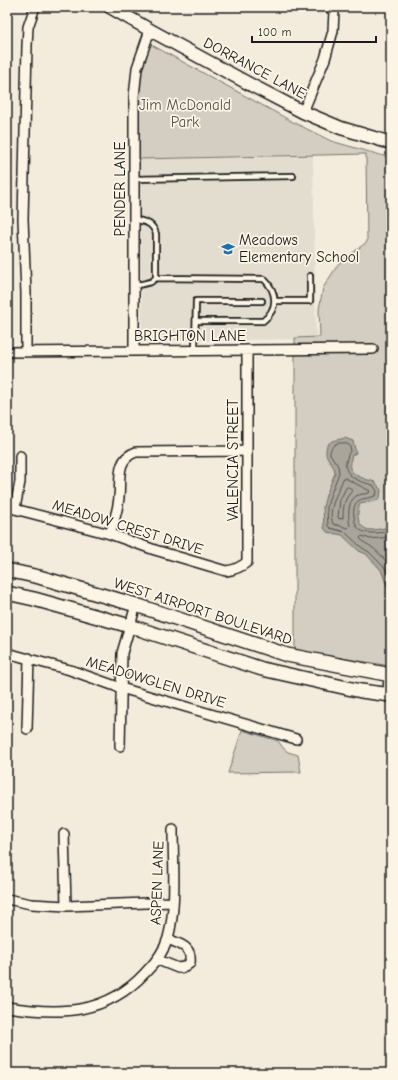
<svg xmlns="http://www.w3.org/2000/svg" width="398" height="1080" viewBox="0 0 398 1080" font-family="'Comic Neue',sans-serif">
  <style>
    .built { fill: #e3ddcf }
    .green { fill: #d3cec1; stroke: #78756e }
    .water { fill: #aaa59b; stroke: #716e68 }
    .lines { fill: none; stroke-linecap: round; stroke-linejoin: round }
    .shore { stroke: #55534f; stroke-width: 1 }
    .service-casing { stroke: #1c1c1c; stroke-width: 8 }
    .minor-casing { stroke: #1c1c1c; stroke-width: 12 }
    .tertiary-casing { stroke: #1c1c1c; stroke-width: 15 }
    .secondary-casing { stroke: #1c1c1c; stroke-width: 16 }
    .service { stroke: #fcf5e5; stroke-width: 4.5 }
    .minor { stroke: #fcf5e5; stroke-width: 9 }
    .tertiary { stroke: #fcf5e5; stroke-width: 12 }
    .secondary { stroke: #fcf5e5; stroke-width: 13 }
    .labels { text-anchor: middle; stroke-width: 3.5; stroke-linejoin: round; paint-order: stroke }
    .street-label { font-size: 15px; fill: #1c1c1c; stroke: #fcf5e5 }
    .park-label { font-size: 15px; fill: #53514e; stroke: #fcf5e5 }
    .poi-label { font-size: 15px; fill: #1c1c1c; stroke: #fcf5e5; text-anchor: start }
  </style>
  <rect width="100%" height="100%" fill="#f3ecdd"/>
  <filter id="ink" filterUnits="userSpaceOnUse"><feTurbulence type="fractalNoise" baseFrequency=".025" numOctaves="2"/><feDisplacementMap in="SourceGraphic" scale="8" xChannelSelector="R" yChannelSelector="G"/><feConvolveMatrix kernelMatrix="1 2 1 2 8 2 1 2 1" color-interpolation-filters="sRGB"/></filter>
  <g filter="url(#ink)">
    <path class="built" d="M313,156L316,339L142,341L139,159Z"/>
    <path class="green" d="M150,44L293,122L331,141L391,158V666L304,652L295,649V338L320,337L319,309L323,288L339,263L367,242L366,154L139,159V96L142,67Z
      M242,730L278,741L284,749L288,752L298,755L301,772L228,773Z"/>
    <path class="water" d="M345,438L353,441L356,453L352,455C351,459 349,465 350,468C352,476 368,480 375,482L381,490L380,498L375,501L360,504C356,514 357,529 371,530C378,530 384,527 391,528V597L381,570L366,554L359,551L342,535L327,532L324,528L323,507L326,495L335,473L334,468L326,455V450L327,445L332,441Z"/>
    <g class="lines">
      <path class="shore" d="M345,478L370,491L369,493C365,494 360,494 356,496C347,502 348,518 350,526L348,528L333,524C327,509 338,493 343,479Z
        M348,487L352,489V491C344,499 343,507 343,518L339,519L338,517L340,500L346,488Z
        M391,532C376,532 355,539 354,516C353,511 354,504 358,501C364,497 371,499 376,495L377,491L373,485C361,482 343,477 346,462C347,457 348,454 351,450L349,445C340,440 330,444 330,454L338,466L339,473L330,496L327,507L328,526L330,528L345,532L361,547L369,552L385,568L391,583
        M391,537L370,539L362,536L360,538C363,543 368,544 373,548C379,553 388,562 391,570"/>
      <g class="service-casing">
        <path id="service" d="M134,179L293,176
          M134,219C145,222 152,222 156,234V278
          M134,286L151,282L156,278L264,279C277,292 279,308 263,321H196
          M275,301H310V276
          M195,350L196,301H262"/>
      </g>
      <g class="minor-casing">
        <path id="minor" d="M303,112L325,59L333,31L334,11L328,7
          M134,351V97L137,68L150,30
          M7,352L373,349
          M26,352V293L23,219L27,46L28,27L35,7
          M7,507L110,534L155,550L226,571C234,570 240,568 247,562V350
          M15,508L20,482V456
          M110,534C114,522 118,510 119,497C121,480 115,459 136,452L247,451
          M7,653L70,670L121,688L296,739
          M27,729L29,658
          M120,746L122,653L136,605
          M64,834L66,906
          M7,899L31,904L66,906L173,902
          M158,960L178,968L185,967L190,963C192,946 181,945 168,939
          M7,1007C60,1015 106,1015 145,973C155,963 164,952 168,938C177,906 173,863 173,829"/>
      </g>
      <g class="tertiary-casing">
        <path id="tertiary" d="M110,7L150,30L253,86L303,112L341,128L391,143"/>
      </g>
      <g class="secondary-casing">
        <path id="secondary" d="M7,570L39,577L136,605L287,655L391,675L390,695
          M7,593L34,599L130,626L262,669L361,691L391,695"/>
      </g>
      <use href="#service" class="service"/>
      <use href="#minor" class="minor"/>
      <use href="#tertiary" class="tertiary"/>
      <use href="#secondary" class="secondary"/>
    </g>
  </g>
  <defs>
    <g id="school-bare" transform="scale(1.08)"><path d="M0-5L7-2L0 1L-7-2ZM-4 1L0 2.5L4 1V4Q0 6-4 4Z" fill="#1f6fb2" stroke="#fcf5e5" stroke-width="2.5" paint-order="stroke"/></g>
  </defs>
  <g fill-rule="evenodd">
    <use href="#school-bare" x="228" y="249"/>
  </g>
  <g class="labels">
    <g class="street-label">
      <text transform="translate(255 68) rotate(28)" y="5">DORRANCE LANE</text>
      <text transform="translate(120 189) rotate(-90)" y="5">PENDER LANE</text>
      <text x="190" y="341">BRIGHTON LANE</text>
      <text transform="translate(233 460) rotate(-90)" y="5">VALENCIA STREET</text>
      <text transform="translate(128 527) rotate(17)" y="5">MEADOW CREST DRIVE</text>
      <text transform="translate(203 611) rotate(18)" y="5">WEST AIRPORT BOULEVARD</text>
      <text transform="translate(156 682) rotate(17)" y="5">MEADOWGLEN DRIVE</text>
      <text transform="translate(157 883) rotate(-88)" y="5">ASPEN LANE</text>
    </g>
    <g class="park-label">
      <text x="185" y="110">Jim McDonald<tspan x="185" dy="17">Park</tspan></text>
    </g>
    <g class="poi-label">
      <text x="239" y="245">Meadows<tspan x="239" dy="17">Elementary School</tspan></text>
    </g>
  </g>
  <rect width="398" height="1080" fill="none" stroke="#fcf5e5" stroke-width="24"/>
  <rect x="12" y="12" width="374" height="1056" fill="none" stroke="#1c1c1c" stroke-width="1.5" filter="url(#ink)"/>
  <path d="M252 36v6h124v-6" fill="none" stroke="#1c1c1c" stroke-width="2"/>
  <text x="258" y="36" font-size="12" fill="#1c1c1c" stroke="#fcf5e5" stroke-width="3" paint-order="stroke">100 m</text>
</svg>
